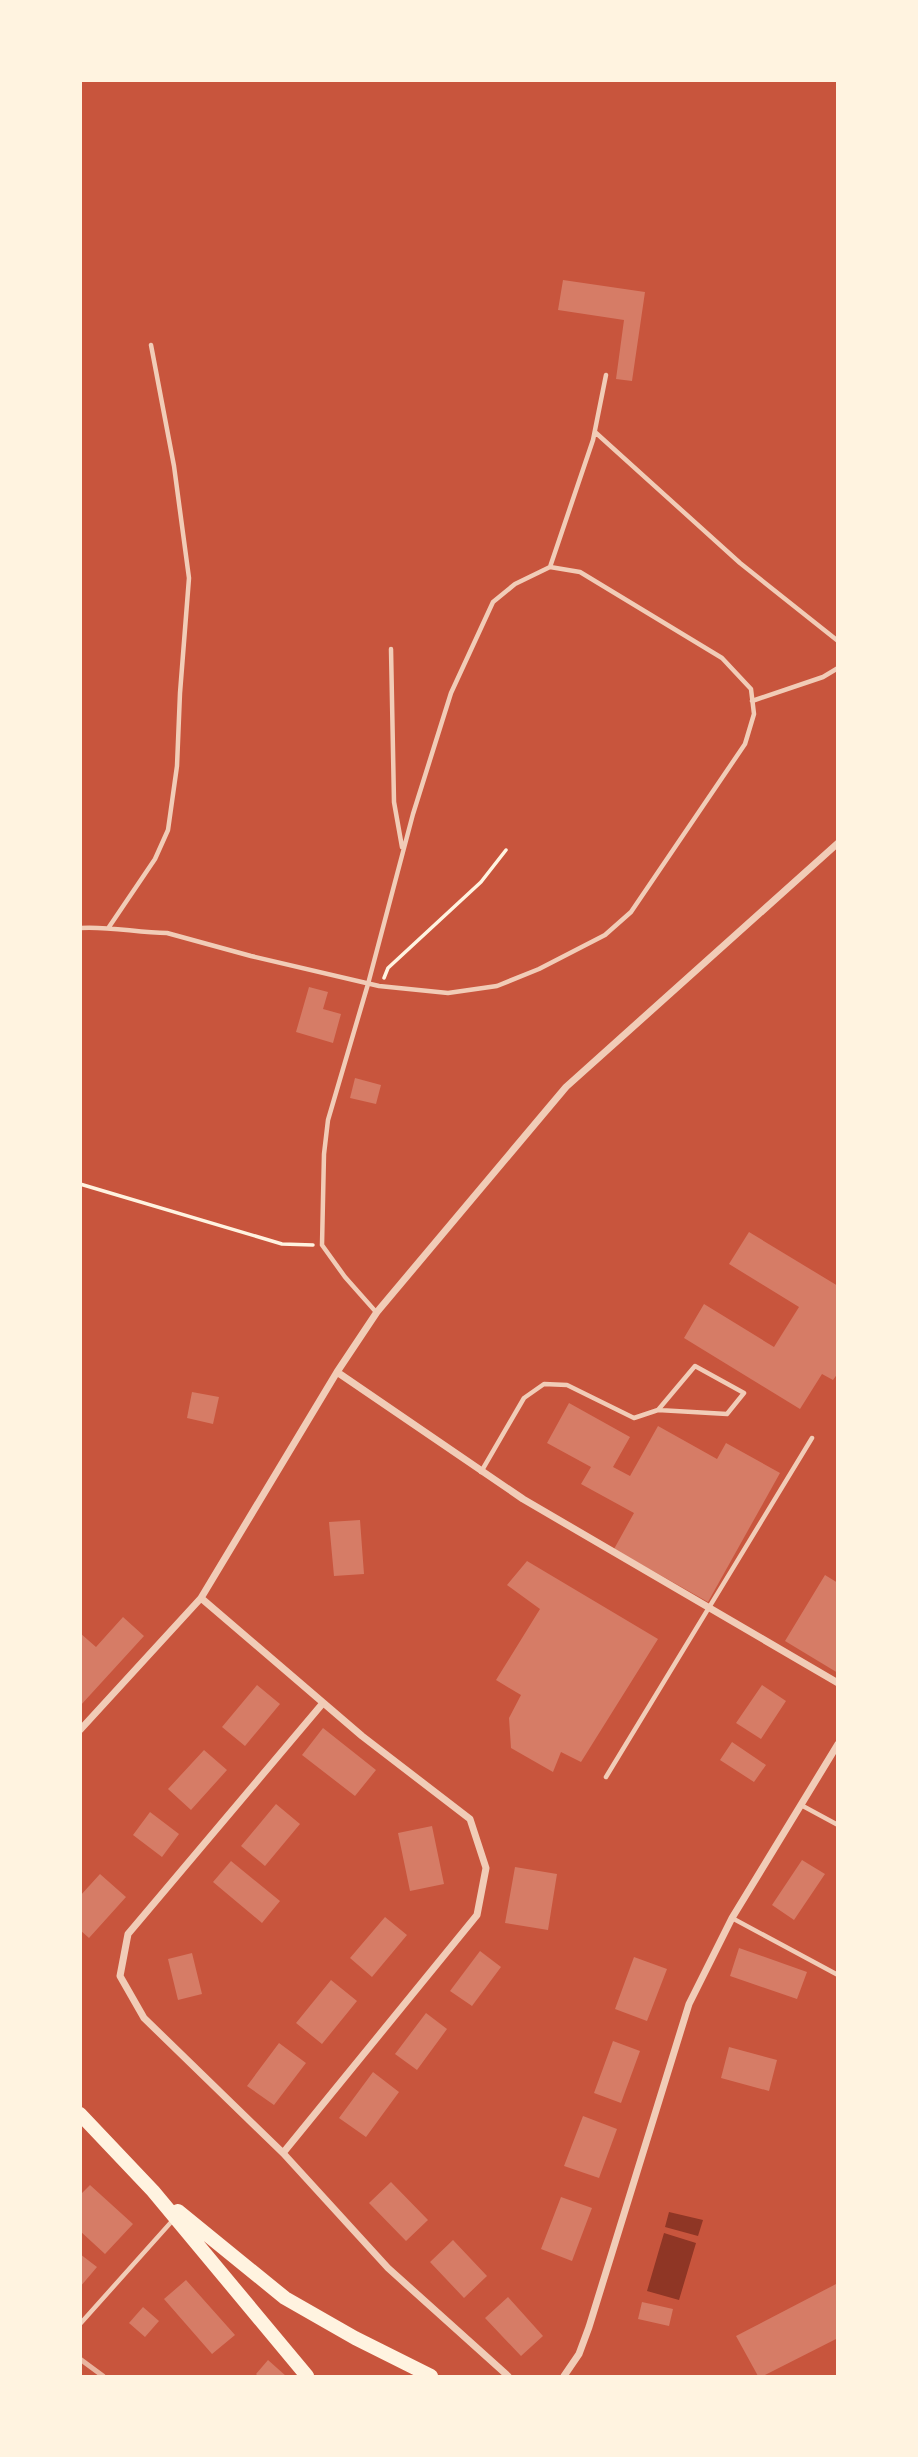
<svg xmlns="http://www.w3.org/2000/svg" width="918" height="2457" viewBox="0 0 918 2457" font-family="Ubuntu,sans-serif">
  <style>
    .water { fill: #8f3625 }
    .building { fill: #d67c66 }
    .lines { fill: none; stroke-linecap: round; stroke-linejoin: round }
    .path { stroke: #fff3e0; stroke-width: 3.5 }
    .service { stroke: #f1ccb7; stroke-width: 4.5 }
    .minor { stroke: #f1ccb7; stroke-width: 7 }
    .primary { stroke: #fff3e0; stroke-width: 14 }
    .rail { stroke: #e9b49f; stroke-width: 5 }
  </style>
  <rect width="100%" height="100%" fill="#c8553d"/>
  <path class="water" d="M669,2212L703,2220L698,2236L665,2227Z
    M664,2233L696,2243L679,2300L647,2291Z"/>
  <path class="building" d="M563,280L645,292L632,381L616,379L624,320L558,310Z
    M309,987L328,992L323,1009L341,1014L333,1043L296,1032Z
    M355,1078L381,1085L376,1104L350,1098Z
    M749,1232L838,1286V1373L833,1380L822,1374L800,1409L684,1338L704,1304L774,1347L799,1307L729,1264Z
    M192,1392L219,1397L213,1424L187,1418Z
    M569,1403L630,1437L613,1467L630,1476L658,1426L717,1459L726,1443L780,1473L708,1602L614,1549L634,1513L581,1484L591,1467L547,1443Z
    M360,1520L364,1574L334,1576L329,1522Z
    M527,1561L658,1639L581,1762L561,1752L553,1772L511,1748L509,1718L521,1695L496,1680L540,1609L507,1585Z
    M825,1575L838,1583V1673L785,1641Z
    M123,1617L144,1636L80,1706V1633L96,1647Z
    M257,1685L280,1704L245,1746L222,1727Z
    M762,1685L786,1701L761,1739L736,1723Z
    M323,1728L376,1770L355,1796L302,1755Z
    M732,1742L766,1765L754,1782L720,1760Z
    M204,1750L227,1770L191,1810L168,1789Z
    M276,1804L300,1824L265,1866L241,1846Z
    M150,1812L179,1834L162,1857L133,1835Z
    M432,1826L444,1884L410,1891L398,1833Z
    M802,1860L825,1874L794,1920L772,1905Z
    M231,1861L280,1901L262,1923L213,1882Z
    M515,1867L557,1874L548,1930L505,1923Z
    M100,1874L126,1897L89,1938L80,1930V1896Z
    M385,1917L407,1935L372,1977L350,1958Z
    M739,1948L807,1972L797,1999L730,1976Z
    M480,1951L501,1967L472,2006L450,1991Z
    M192,1953L202,1994L178,2000L168,1959Z
    M634,1957L667,1969L647,2021L615,2009Z
    M331,1980L357,2001L322,2044L296,2023Z
    M426,2013L447,2029L417,2070L395,2054Z
    M613,2041L640,2051L621,2103L594,2093Z
    M279,2043L306,2063L274,2105L247,2086Z
    M729,2047L777,2060L769,2091L721,2078Z
    M373,2072L399,2092L366,2137L339,2118Z
    M583,2116L617,2129L599,2178L564,2166Z
    M391,2182L428,2220L406,2241L369,2203Z
    M90,2185L133,2224L105,2254L80,2231V2195Z
    M561,2197L592,2208L572,2261L541,2249Z
    M453,2240L487,2276L464,2298L430,2262Z
    M80,2254L97,2267L80,2287Z
    M186,2280L235,2335L212,2354L164,2299Z
    M838,2283V2338L763,2376H758L736,2336Z
    M508,2297L543,2336L521,2356L485,2318Z
    M642,2302L673,2309L669,2326L638,2319Z
    M143,2307L159,2321L145,2337L129,2323Z
    M268,2360L286,2376H258L256,2374Z"/>
  <g class="lines">
    <path class="path" d="M384,978L388,968L481,882L506,850
      M80,1184L282,1244L313,1245"/>
    <path class="service" d="M595,432L740,563L838,641
      M391,649L394,802L402,847
      M752,701L823,677L838,668
      M109,927L155,859L168,830L177,766L180,693L189,578L174,466L151,345
      M80,928C110,926 138,933 167,933L251,956L379,986L448,993L497,986L539,969L605,935L631,912L745,744L754,714L751,689L722,658L580,572L550,567
      M376,1312L345,1277L322,1245L324,1154L328,1120L368,984L413,814L451,693L493,602L515,584L550,567L593,440L606,375
      M481,1472L524,1398L544,1384L567,1385L634,1418L658,1410L727,1414L744,1393L695,1366L658,1410
      M606,1777L812,1438
      M801,1805L838,1825
      M732,1918L838,1975
      M80,2324L173,2220"/>
    <path class="minor" d="M337,1372L523,1499L838,1683
      M201,1598L362,1736L470,1819L486,1868L477,1915L283,2153
      M323,1703L128,1934L120,1976L144,2018L283,2153L388,2268L508,2376
      M80,1730L201,1598L337,1372L377,1312L566,1087L838,843
      M564,2376L579,2354L589,2327L689,2004L732,1918L838,1744"/>
    <path class="primary" d="M80,2114L153,2191L307,2376
      M178,2211L285,2298L355,2338L431,2376"/>
    <path class="rail" d="M80,2359L103,2376"/>
  </g>
  <rect width="918" height="2457" fill="none" stroke="#fff3e0" stroke-width="164"/>
</svg>
